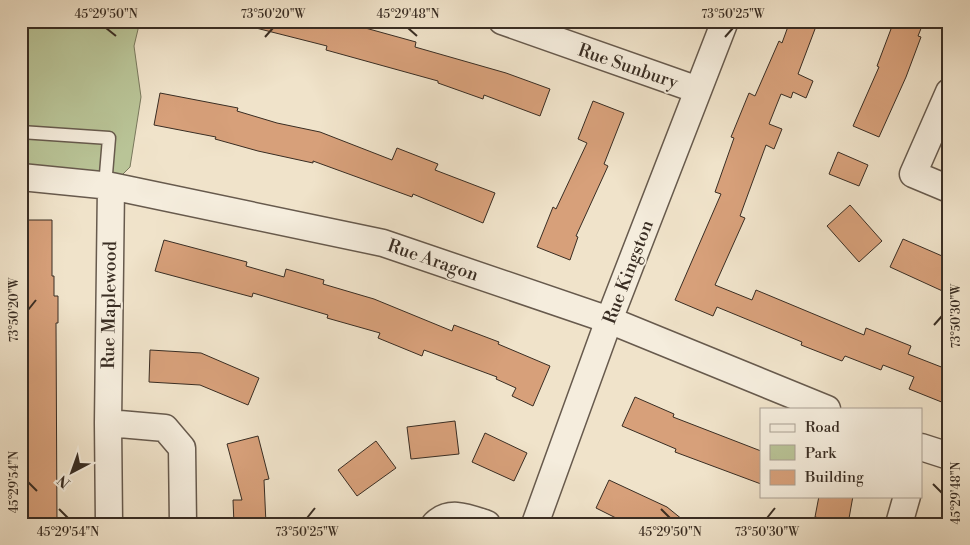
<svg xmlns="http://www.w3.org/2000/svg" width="970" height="545" viewBox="0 0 970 545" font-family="'Libre Bodoni',serif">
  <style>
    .green { fill: #b9c497; stroke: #79785d }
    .building { fill: #d7a07a; stroke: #392d23 }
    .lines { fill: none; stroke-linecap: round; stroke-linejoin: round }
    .lane-casing { stroke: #675a4d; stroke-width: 15 }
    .street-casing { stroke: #675a4d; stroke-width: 29 }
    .lane { stroke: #f5eddd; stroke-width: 12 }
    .street { stroke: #f5eddd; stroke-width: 26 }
    .ticks { fill: none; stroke: #392d23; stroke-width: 2 }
    .labels { text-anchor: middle; stroke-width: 4; stroke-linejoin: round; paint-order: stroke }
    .street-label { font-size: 18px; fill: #392d23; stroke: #f5eddd }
    .neatline { fill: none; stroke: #392d23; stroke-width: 2 }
    .ticks-label { font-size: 12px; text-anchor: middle; fill: #392d23 }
  </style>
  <rect width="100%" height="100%" fill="#f0e3ca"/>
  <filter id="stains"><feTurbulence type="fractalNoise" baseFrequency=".004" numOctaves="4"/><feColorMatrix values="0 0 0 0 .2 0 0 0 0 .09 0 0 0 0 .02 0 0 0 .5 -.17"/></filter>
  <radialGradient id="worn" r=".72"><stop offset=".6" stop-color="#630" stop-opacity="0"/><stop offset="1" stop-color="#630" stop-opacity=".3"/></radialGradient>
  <path class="green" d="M21,21H140L134,46L141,97L130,167L111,186L21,177Z"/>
  <path class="building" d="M253,21H340L416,42L415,47L506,73L550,89L540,116L484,95L483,99L438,83V81L326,50L327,46L252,27Z
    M790,21H818L798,74L813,81L806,98L793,92L791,98L781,94L769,124L782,129L774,149L766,145L740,216L745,218L715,285L752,300L756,290L864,335L866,328L911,346L908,354L949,370V405L909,389L914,377L883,365L881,370L845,356L842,361L801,345L802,342L717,307L713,316L675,300L721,194L715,192L734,138L731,137L749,93L755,96L779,41L782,43Z
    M894,21H924L918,36L921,37L906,77L879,137L853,126L879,67L877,66Z
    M160,93L238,108L237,111L277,123L320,132L392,160L397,148L438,164L435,170L495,193L483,223L413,194L412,197L313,161V163L258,151L215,139L216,137L154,125Z
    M593,101L624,113L604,164L608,166L576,236L578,237L570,260L537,247L553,207L556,209L587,143L578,139Z
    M838,152L868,165L859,186L829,174Z
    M850,205L882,241L859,262L827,226Z
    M21,220H52V276H54V296H58V323H56L57,524H26L24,260H21Z
    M903,239L949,259V294L890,267Z
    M164,240L247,262L246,266L284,277L286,269L324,280L323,284L374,299L452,331L454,325L499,342L498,344L550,366L533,406L512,396L516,388L496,379L497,377L424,350L422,356L378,338L380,333L327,318L328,315L253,293L252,297L155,271Z
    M150,350L201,353L259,378L248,405L200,385L149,382Z
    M635,397L674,414L673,417L761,451V484L675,452L676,449L622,426Z
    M455,421L459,454L411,459L407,427Z
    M485,433L527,453L514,481L472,462Z
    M258,436L269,479L264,480L266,524H234L233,500H242L227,444Z
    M376,441L396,468L357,496L338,470Z
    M609,480L667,507L688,524H628L596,508Z
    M819,496H853L848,524L815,517Z"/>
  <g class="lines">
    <g class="lane-casing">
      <path id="lane" d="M21,132L109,138L105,186"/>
    </g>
    <g class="street-casing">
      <path id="street" d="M502,21L698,90
        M949,92L913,174L949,189
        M21,177L111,186L383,243L609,320L827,409
        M108,423L165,428L182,448L183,524
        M921,447L949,456
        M109,524L108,423L111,186
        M435,524C450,509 469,518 487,524
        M535,524L609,320L725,21
        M899,524L907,496"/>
    </g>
    <use href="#lane" class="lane"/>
    <use href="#street" class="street"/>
  </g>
  <path class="ticks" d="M106,28L116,36M408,28L417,36M265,37L273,28M725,37L733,28M28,310L36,300M934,325L942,316M28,482L37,491M933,484L942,493M59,509L68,518M661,509L670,518M307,518L315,508M767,518L775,508"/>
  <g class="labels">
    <g class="street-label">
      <text transform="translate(628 66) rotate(19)" y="6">Rue Sunbury</text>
      <text transform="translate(433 260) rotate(19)" y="6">Rue Aragon</text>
      <text transform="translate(628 272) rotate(-69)" y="6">Rue Kingston</text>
      <text transform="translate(109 305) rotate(-89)" y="6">Rue Maplewood</text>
    </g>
  </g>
  <rect width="970" height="545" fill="none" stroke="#f0e3ca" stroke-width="55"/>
  <rect x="760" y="408" width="162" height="90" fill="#f5eddd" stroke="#aaa093"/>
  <rect x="770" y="424" width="25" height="8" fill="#f5eddd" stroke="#aaa093"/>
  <text x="805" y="432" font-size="15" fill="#392d23">Road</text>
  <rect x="770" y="445" width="25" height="15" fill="#b9c497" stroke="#aaa093"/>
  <text x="805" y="458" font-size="15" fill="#392d23">Park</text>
  <rect x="770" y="470" width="25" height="15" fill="#d7a07a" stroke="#aaa093"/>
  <text x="805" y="482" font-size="15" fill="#392d23">Building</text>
  <g transform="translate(72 472) rotate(221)" stroke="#f5eddd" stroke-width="4" paint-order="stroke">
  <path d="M0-4L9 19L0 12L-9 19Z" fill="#392d23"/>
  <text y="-8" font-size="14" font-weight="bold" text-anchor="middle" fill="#392d23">N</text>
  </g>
  <rect x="28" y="28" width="914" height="490" class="neatline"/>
  <g class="ticks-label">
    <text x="106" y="18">45°29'50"N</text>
    <text x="273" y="18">73°50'20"W</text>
    <text x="408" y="18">45°29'48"N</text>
    <text x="733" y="18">73°50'25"W</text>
    <text transform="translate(14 310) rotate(-90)" y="4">73°50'20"W</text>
    <text transform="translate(956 316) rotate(-90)" y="4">73°50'30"W</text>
    <text transform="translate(14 482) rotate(-90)" y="4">45°29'54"N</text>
    <text transform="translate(956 493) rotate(-90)" y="4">45°29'48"N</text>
    <text x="68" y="536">45°29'54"N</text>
    <text x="307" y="536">73°50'25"W</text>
    <text x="670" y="536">45°29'50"N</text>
    <text x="767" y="536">73°50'30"W</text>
  </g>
  <rect width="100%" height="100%" filter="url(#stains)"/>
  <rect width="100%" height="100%" fill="url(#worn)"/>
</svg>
